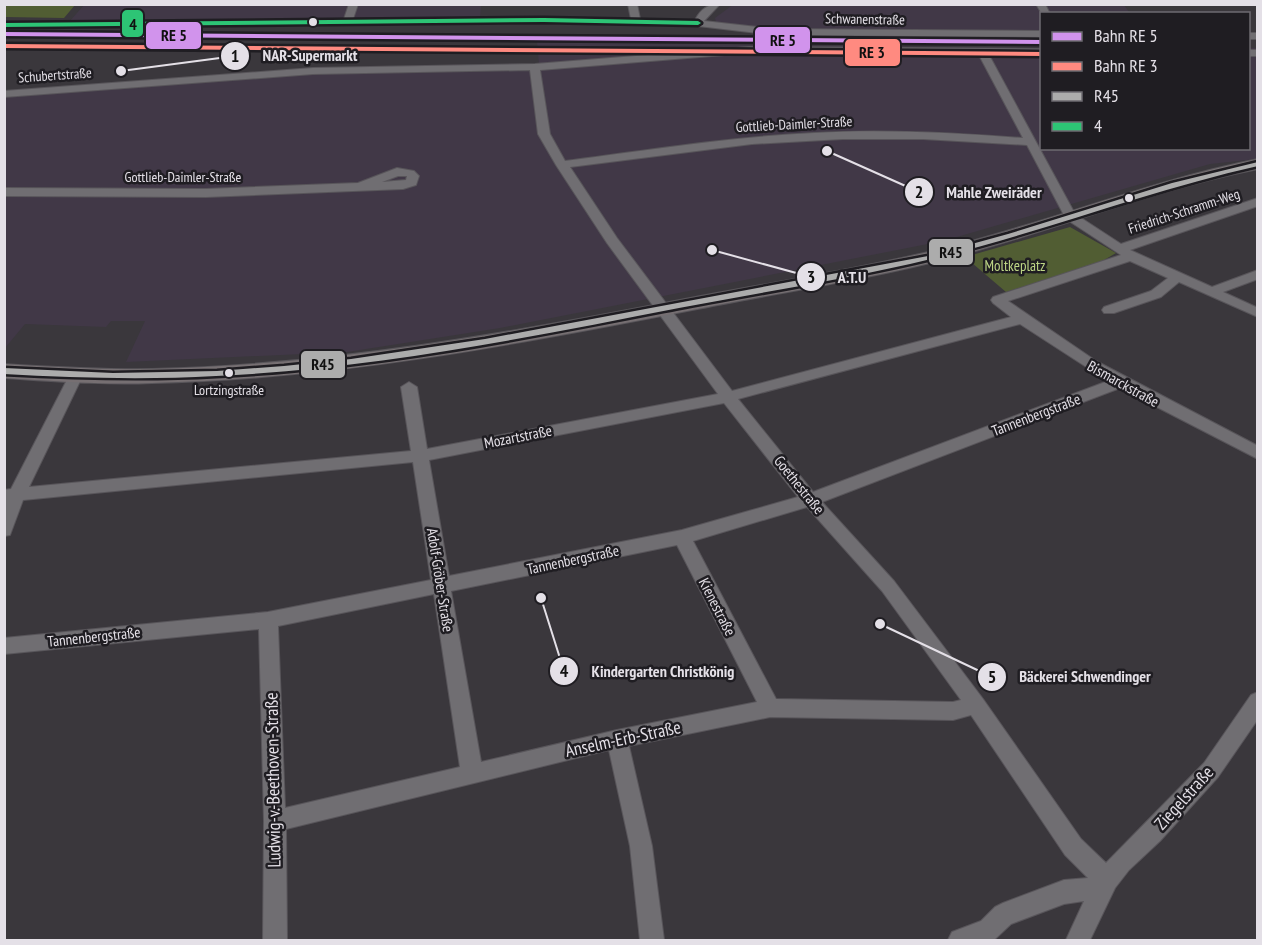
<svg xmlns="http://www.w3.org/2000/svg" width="1262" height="945" viewBox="0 0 1262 945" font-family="'PT Sans Narrow',sans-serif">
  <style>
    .built { fill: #413847 }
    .green { fill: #515d33 }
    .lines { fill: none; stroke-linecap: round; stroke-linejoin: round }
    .minor-casing { stroke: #58555a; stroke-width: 2 }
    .secondary-casing { stroke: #58555a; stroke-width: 2 }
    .minor { fill: #706e72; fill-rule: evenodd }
    .secondary { fill: #766f72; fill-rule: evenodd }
    .bus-1-casing { stroke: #1f1d22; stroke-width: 5 }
    .bus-2-casing { stroke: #1f1d22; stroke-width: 5 }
    .bus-1 { fill: #acacac; fill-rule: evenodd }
    .bus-2 { fill: #2dc475; fill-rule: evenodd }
    .rail-1-casing { stroke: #1f1d22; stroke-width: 5 }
    .rail-2-casing { stroke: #1f1d22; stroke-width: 5 }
    .rail-1 { fill: #d193ec; fill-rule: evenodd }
    .rail-2 { fill: #ff8a80; fill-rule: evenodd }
    .bus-dot { fill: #e4e0e7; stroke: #1f1d22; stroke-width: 2 }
    .labels { text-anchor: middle; stroke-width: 5; stroke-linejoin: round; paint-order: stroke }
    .far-street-label { font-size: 14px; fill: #e4e0e7; stroke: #1f1d22 }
    .bus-label { font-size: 14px; fill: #e4e0e7; stroke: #1f1d22 }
    .park-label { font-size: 15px; fill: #bed686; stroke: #1f1d22 }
    .street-label { font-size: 15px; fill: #e4e0e7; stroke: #1f1d22 }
    .near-street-label { font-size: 18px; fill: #e4e0e7; stroke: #1f1d22 }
    .leader { fill: none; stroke: #e4e0e7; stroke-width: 2 }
    .callout-dot { fill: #e4e0e7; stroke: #1f1d22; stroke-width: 2 }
    .mark-label { font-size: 18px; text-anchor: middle; font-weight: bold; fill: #111 }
    .callout-label { font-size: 16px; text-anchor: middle; font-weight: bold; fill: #e4e0e7; stroke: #1f1d22; stroke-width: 5; stroke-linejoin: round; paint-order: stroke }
    .line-badge { stroke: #1f1d22; stroke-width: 2 }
    .pale-badge-label { font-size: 16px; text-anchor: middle; font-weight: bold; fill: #111 }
  </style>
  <rect width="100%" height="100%" fill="#3a373c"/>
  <path class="built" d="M85,4L481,5L480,18L69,22Z
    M734,4H1123L1130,13L1042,14L1041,39L801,36L777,29L716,22L715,18Z
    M537,42L1041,48L1042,148H1248L1249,48H1257V159L1210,164L943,241L500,328L347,352L126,362L145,321H111L106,327L25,324L5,348V91L300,69L539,64Z"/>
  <path class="green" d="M5,4H75V5L64,18L5,17Z
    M1070,227L1116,253L1099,263L1006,292L965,257Z"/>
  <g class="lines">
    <g class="minor-casing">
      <path id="minor" d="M349,4H358L353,19H631L628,4H637L640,19L695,20C701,9 708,4 720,4L704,21L774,29L1042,31V37L774,35L698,26L544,23L4,28V22L344,19Z
        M1036,4H1045L1050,14H1042Z
        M1248,33H1258V39H1248Z
        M749,47L1042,49V55H989L1075,214L1121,244L1258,198V206L1130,250L1212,287L1258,270V279L1223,292L1258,308V317L1179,282L1161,297L1114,313H1104L1102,310L1104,307L1151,291L1168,278L1130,261L1008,301L1096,361L1258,446V459L1120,388L822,502L894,581L983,699L1081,839L1106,863L1204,763L1251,695L1258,692V719L1218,777L1160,841L1129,870L1115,888L1090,940H1066L1084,901L1064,904L1011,924L994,940H948L952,932L981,921L995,907L1003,903L1064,880L1088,878L1065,855L971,715L953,720L770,717L629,746L652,846L664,940H640L630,846L609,750L286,829L287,940H263L264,821L259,629L4,654V638L268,612L431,580L413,462L23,500L10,535L4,536V490L11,489L71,372H81L83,375L29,487L411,451L401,387L409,382L417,387L427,449L718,394L607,243L556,165L538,134L530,70L313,74L4,97V91L313,68L535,64ZM749,53L979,55L1023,138C953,133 883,129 814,133C731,137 648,150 565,161L550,134L540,70ZM843,139H923L1027,145L1066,219L1121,255L993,297L991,300L993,303L1011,317L732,391L617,238L570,167L752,144ZM1020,324L1108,381L813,492L738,399ZM724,403L798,497L682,530L449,576L429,460ZM807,507L882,591L961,700L953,702L776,699L693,541ZM677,545L757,702L617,730L481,762L451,591ZM434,594L460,767L285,808L278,626Z
        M1248,50H1258V56H1248Z
        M397,168L414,171L419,176L416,185L403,189L206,197L4,196V188L206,189L358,183ZM398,176H407L406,180L382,182Z"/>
    </g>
    <g class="secondary-casing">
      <path id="secondary" d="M1258,159V169C1152,190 1053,231 950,258C865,280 777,293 692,310C514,345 333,379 152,383C103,385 54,381 4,378V364C54,367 103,370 152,369C331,365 510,333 685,299C769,283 854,270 937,250C1045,224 1148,181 1258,159Z"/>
    </g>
    <use href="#minor" class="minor"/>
    <use href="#secondary" class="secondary"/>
    <g class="bus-1-casing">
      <path id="bus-1" d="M1258,162V166C1147,191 1041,233 931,259C848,279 763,292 679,308C526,338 372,369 216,376C145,380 75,378 4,374V368L113,373L217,371L284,366L351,359L485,339L928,256L1008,234L1172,183Z"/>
    </g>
    <g class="bus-2-casing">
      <path id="bus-2" d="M544,18L698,21L701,23L698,25L544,22L4,27V23Z"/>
    </g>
    <use href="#bus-1" class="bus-1"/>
    <use href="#bus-2" class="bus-2"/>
    <g class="rail-1-casing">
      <path id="rail-1" d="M4,32L1042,40V44L4,36Z"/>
    </g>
    <g class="rail-2-casing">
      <path id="rail-2" d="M4,44L1042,52V56L4,48Z"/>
    </g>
    <use href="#rail-1" class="rail-1"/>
    <use href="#rail-2" class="rail-2"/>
  </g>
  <g class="bus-dot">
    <circle cx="313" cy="22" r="5"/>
    <circle cx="1129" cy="198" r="5"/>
    <circle cx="229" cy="373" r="5"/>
  </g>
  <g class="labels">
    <g class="far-street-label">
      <text transform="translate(865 19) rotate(1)" y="5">Schwanenstraße</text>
      <text transform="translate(55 75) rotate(-4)" y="5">Schubertstraße</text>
      <text transform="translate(794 124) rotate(-3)" y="5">Gottlieb-Daimler-Straße</text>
      <text x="183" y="182">Gottlieb-Daimler-Straße</text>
      <text transform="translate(1184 211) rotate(-18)" y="5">Friedrich-Schramm-Weg</text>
    </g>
    <g class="bus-label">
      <text x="229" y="395">Lortzingstraße</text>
    </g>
    <g class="park-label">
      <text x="1015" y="271">Moltkeplatz</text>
    </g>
    <g class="street-label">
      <text transform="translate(1123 384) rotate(29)" y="5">Bismarckstraße</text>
      <text transform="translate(1036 415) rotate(-21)" y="5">Tannenbergstraße</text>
      <text transform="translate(518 437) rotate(-11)" y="5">Mozartstraße</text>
      <text transform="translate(799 485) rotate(51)" y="5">Goethestraße</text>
      <text transform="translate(573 560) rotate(-12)" y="5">Tannenbergstraße</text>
      <text transform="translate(440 580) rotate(81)" y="5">Adolf-Gröber-Straße</text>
      <text transform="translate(717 607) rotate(63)" y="5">Kienestraße</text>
      <text transform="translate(94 637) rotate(-6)" y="5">Tannenbergstraße</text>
    </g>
    <g class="near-street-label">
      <text transform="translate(623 739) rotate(-12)" y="6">Anselm-Erb-Straße</text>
      <text transform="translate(273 780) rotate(-91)" y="6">Ludwig-v.-Beethoven-Straße</text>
      <text transform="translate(1184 798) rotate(-48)" y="6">Ziegelstraße</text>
    </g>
  </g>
  <path class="leader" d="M121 71L235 56M827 151L919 192M712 250L811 277M541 598L564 671M880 624L992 677"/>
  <g class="callout-dot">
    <circle cx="121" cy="71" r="6"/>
    <circle cx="827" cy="151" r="6"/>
    <circle cx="712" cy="250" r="6"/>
    <circle cx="541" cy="598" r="6"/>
    <circle cx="880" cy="624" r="6"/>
    <circle cx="235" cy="56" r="15"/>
    <circle cx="919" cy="192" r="15"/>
    <circle cx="811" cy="277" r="15"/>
    <circle cx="564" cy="671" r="15"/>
    <circle cx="992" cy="677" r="15"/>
  </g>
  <g class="mark-label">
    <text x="235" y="62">1</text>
    <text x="919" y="198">2</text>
    <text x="811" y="283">3</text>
    <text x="564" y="677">4</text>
    <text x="992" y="683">5</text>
  </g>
  <g class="callout-label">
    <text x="310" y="61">NAR-Supermarkt</text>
    <text x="994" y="198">Mahle Zweiräder</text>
    <text x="852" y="283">A.T.U</text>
    <text x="663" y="677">Kindergarten Christkönig</text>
    <text x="1085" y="682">Bäckerei Schwendinger</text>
  </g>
  <g class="line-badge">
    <rect x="121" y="9" width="23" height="29" rx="6" fill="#2dc475"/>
    <rect x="145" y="21" width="57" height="29" rx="6" fill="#d193ec"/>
    <rect x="754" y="26" width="57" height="28" rx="6" fill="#d193ec"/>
    <rect x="844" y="38" width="57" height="29" rx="6" fill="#ff8a80"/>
    <rect x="928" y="238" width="46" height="28" rx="6" fill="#acacac"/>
    <rect x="300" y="350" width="46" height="29" rx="6" fill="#acacac"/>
  </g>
  <g class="pale-badge-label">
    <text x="133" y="30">4</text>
    <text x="174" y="41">RE 5</text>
    <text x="783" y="46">RE 5</text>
    <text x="872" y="58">RE 3</text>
    <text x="951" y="258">R45</text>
    <text x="323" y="370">R45</text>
  </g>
  <rect width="1262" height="945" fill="none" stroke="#e4e0e7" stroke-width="12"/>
  <rect x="1040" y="12" width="210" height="138" fill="#1f1d22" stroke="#6e6b71" stroke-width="1.5"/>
  <rect x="1052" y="32" width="30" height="9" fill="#d193ec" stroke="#6e6b71" stroke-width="1.5"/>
  <text x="1094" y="42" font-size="18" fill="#e4e0e7">Bahn RE 5</text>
  <rect x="1052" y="62" width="30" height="9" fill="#ff8a80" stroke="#6e6b71" stroke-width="1.5"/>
  <text x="1094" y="72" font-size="18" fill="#e4e0e7">Bahn RE 3</text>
  <rect x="1052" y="92" width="30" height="9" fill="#acacac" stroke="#6e6b71" stroke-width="1.5"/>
  <text x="1094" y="102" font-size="18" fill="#e4e0e7">R45</text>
  <rect x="1052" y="122" width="30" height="9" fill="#2dc475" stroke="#6e6b71" stroke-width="1.5"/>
  <text x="1094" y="132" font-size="18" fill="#e4e0e7">4</text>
</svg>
